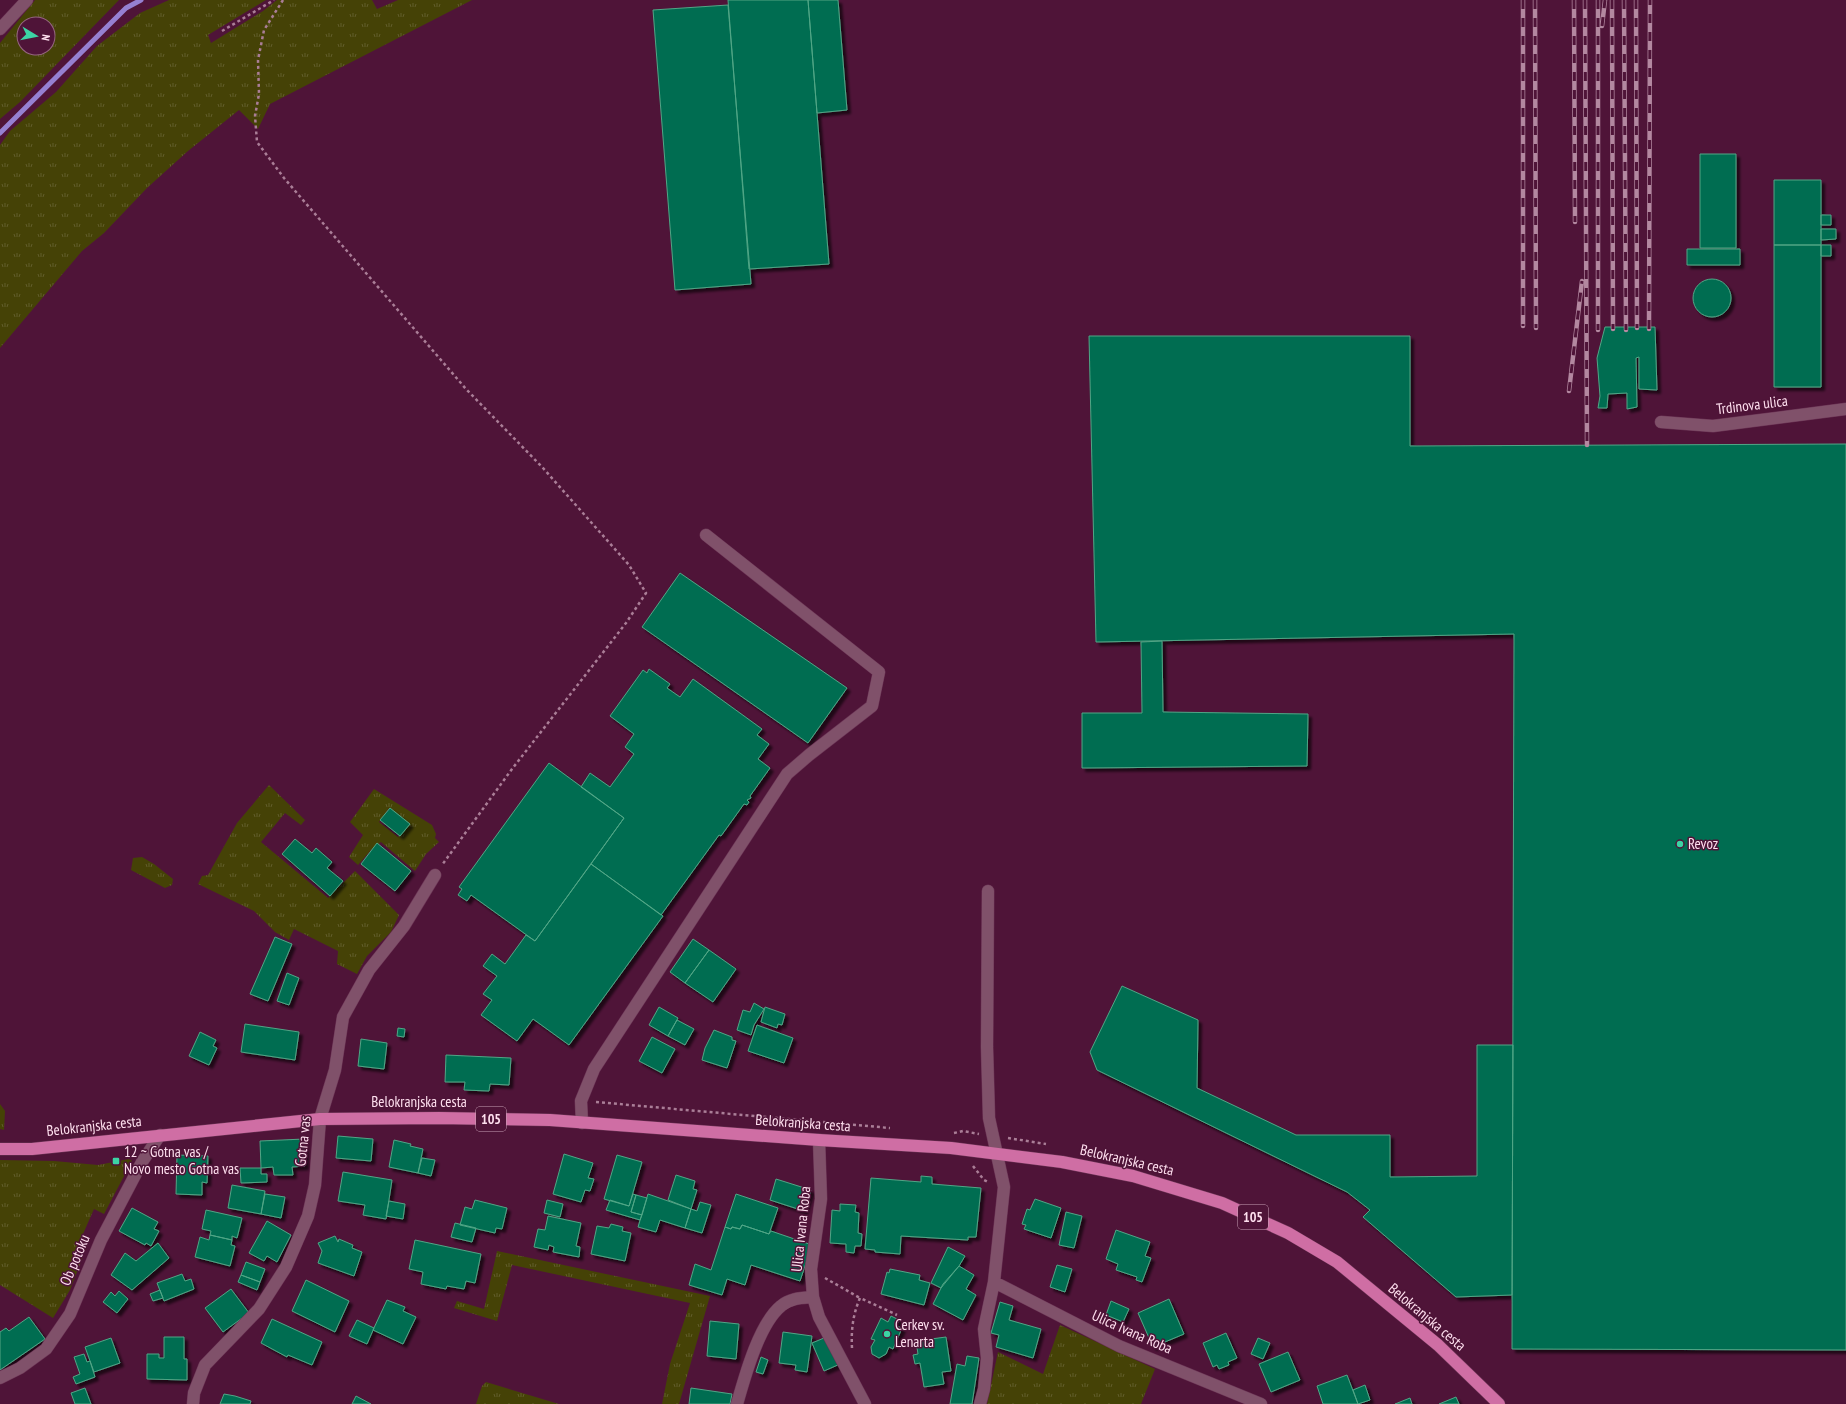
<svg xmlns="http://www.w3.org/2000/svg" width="1846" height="1404" viewBox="0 0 1846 1404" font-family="'PT Sans Narrow',sans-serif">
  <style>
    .grass { fill: url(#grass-tufts); fill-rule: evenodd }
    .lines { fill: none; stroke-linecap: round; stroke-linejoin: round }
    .stream { stroke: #9680d1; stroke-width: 5 }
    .building { fill: #026d51; stroke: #50a686; filter: url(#shadow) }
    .minor-casing { stroke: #6b3455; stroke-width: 13 }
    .major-casing { stroke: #6b3455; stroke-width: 13 }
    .path { stroke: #aa7e97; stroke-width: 2.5; stroke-dasharray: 3 3; stroke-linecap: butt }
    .minor { stroke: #80516a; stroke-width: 12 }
    .major { stroke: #cf6ea4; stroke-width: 12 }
    .rail-casing { stroke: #b388a0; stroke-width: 4.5 }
    .rail { stroke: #4f1438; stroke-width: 3; stroke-dasharray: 9; stroke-linecap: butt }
    .poi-dot { fill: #3cd4a4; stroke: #4f1438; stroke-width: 1.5 }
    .labels { text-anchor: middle; stroke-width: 3; stroke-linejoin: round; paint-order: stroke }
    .shield { fill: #4f1438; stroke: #caa2b7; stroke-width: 1 }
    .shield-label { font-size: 14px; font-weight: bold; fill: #fedfee }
    .street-label { font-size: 15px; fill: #fedfee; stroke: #4f1438 }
    .poi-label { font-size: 15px; fill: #fedfee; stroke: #4f1438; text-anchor: start }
  </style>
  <defs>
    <pattern id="grass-tufts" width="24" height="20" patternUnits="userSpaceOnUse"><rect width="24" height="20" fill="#454206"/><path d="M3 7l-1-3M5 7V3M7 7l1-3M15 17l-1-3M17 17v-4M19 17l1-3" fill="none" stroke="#615d2b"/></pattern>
    <filter id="shadow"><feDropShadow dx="3.5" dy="3.5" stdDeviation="1" flood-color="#0009"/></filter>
  </defs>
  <rect width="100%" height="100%" fill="#4f1438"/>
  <path class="grass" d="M35,0H119L20,102L0,119V43ZM24,24H48V48H24Z
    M169,0H266L208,35L211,43L263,11L277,0H372L377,9L398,0H472L270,104L258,129L239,110L188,151L147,188L104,233L82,251L0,348V145L10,131L56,92L97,46L140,13Z
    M269,785L305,820L301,825L285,813L261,842L328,898L355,871L399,915L391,932L367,956L357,974L337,964L338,951L294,929L289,940L275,932L254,911L198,884L202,876L208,875L237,823Z
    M374,789L432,825L436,834L435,838L439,842L426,854L415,871L381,842L371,850L358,865L349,857L363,835L350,822ZM389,808L409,824L398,837L379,822Z
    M142,857L154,864L173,879L172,885L165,888L131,870L133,858Z
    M0,1104L5,1111L4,1130L0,1129Z
    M129,1159L132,1161L104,1214L94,1209L83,1234L89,1241L70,1290L53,1318L0,1285V1160L54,1161L98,1165Z
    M497,1251L710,1296L679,1404H662L670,1364L690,1303L512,1265L497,1321L454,1308L457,1301L484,1309Z
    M1060,1325L1155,1369L1141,1404H987L998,1352L1043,1374Z
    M486,1382L559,1404H476L482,1386Z"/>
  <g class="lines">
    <path class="stream" d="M0,133L126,8L141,0"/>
  </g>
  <path class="building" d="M728,0H808L829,264L749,269Z
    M808,0H838L847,110L817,113Z
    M728,5L751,284L675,290L653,10Z
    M1700,154H1736V248H1700Z
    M1774,180H1821V245H1774Z
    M1821,215H1831V225H1821Z
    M1821,229H1836V239L1821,240Z
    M1774,245H1821V387H1774Z
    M1821,245H1831V256H1821Z
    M1687,249H1740V265H1687Z
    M1693 298a19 19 0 1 1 38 0a19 19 0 1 1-38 0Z
    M1605,327H1655L1657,390L1639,389V357L1636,358L1637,407L1627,409V393L1608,394L1607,408H1598L1600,396L1597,358Z
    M1089,336H1410V446L1846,444V1350L1512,1349L1514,634L1096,642Z
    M680,573L847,688L808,743L642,627Z
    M1162,641L1163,712L1308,714L1307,766L1082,768V713H1142L1141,642Z
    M649,669L670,684L667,688L680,697L693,679L762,729L757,735L769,744L758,759L770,768L750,796L751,798L747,800L749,802L747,805L744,804L721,836L719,835L661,915L591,864L624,818L581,787L590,773L610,787L634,754L625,747L634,734L610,716L643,670L647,673Z
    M549,763L624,818L535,941L471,895L467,901L458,895L462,889L459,887Z
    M390,808L410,824L400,836L380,820Z
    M295,839L312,853L316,848L332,862L327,868L343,881L330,896L282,854Z
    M377,843L411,871L395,891L361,864Z
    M591,864L663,916L569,1045L533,1019L517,1041L481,1015L492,1000L483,994L497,976L483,966L492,954L505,964L526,935L535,941Z
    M275,937L292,944L268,1001L250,994Z
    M693,939L709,950L685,983L670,972Z
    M709,950L736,969L713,1002L685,983Z
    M287,973L299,978L289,1005L277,1001Z
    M1122,986L1198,1020L1197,1088L1296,1135H1390V1177L1477,1176V1045H1513L1512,1295L1456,1297L1363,1217L1370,1210L1347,1192L1097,1070L1090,1052Z
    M754,1003L764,1009L754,1025L751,1035L737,1030L743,1010L750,1012Z
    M659,1007L678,1018L668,1036L649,1025Z
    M765,1007L785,1014L782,1025L778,1024L777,1028L761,1022Z
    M677,1020L694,1029L685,1045L668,1036Z
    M245,1024L299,1032L295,1060L241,1052Z
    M757,1025L793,1038L784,1063L748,1051Z
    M398,1028L405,1029L404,1037L397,1036Z
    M714,1030L732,1037V1040L736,1041L727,1068L702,1060L705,1048Z
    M200,1032L216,1040L213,1046L217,1048L209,1065L189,1056Z
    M652,1037L675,1049L662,1073L639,1061Z
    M361,1039L387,1043L384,1069L358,1066Z
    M446,1055L511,1058L509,1085L490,1084L489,1091L464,1090L465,1082H445Z
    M338,1136L373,1139L371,1161L336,1158Z
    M304,1139L305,1166L292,1167L293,1175H274L273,1167L261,1168L260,1141Z
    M394,1140L411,1144L410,1146L423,1149L418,1173L389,1167Z
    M564,1154L593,1163L588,1178L594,1179L590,1191L585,1190L581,1202L553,1194Z
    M177,1155L208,1156L207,1183L202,1182V1195L176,1194Z
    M617,1155L642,1162L629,1206L604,1199Z
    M422,1158L435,1160L431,1176L418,1173Z
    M240,1168H261V1174H267V1182L241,1183Z
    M343,1172L392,1180L386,1219L363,1215L365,1205L338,1201Z
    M676,1175L695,1181L693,1189L697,1190L691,1209L668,1200Z
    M921,1176L932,1177V1184L981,1188L976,1237H968V1240L901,1236L900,1254L875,1252V1250L865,1249L871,1178L921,1182Z
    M776,1179L811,1190L804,1211L770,1200Z
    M232,1185L265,1191L261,1214L228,1208Z
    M265,1194L285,1197L281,1218L261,1214Z
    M633,1194L636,1195L631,1212L642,1215L640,1220L606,1210L610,1200L629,1206Z
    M648,1194L691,1209L685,1228L660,1220L656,1232L638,1227Z
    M736,1194L778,1208L769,1234L742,1225L740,1229L732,1227L731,1229L725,1227Z
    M636,1195L647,1198L642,1215L631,1212Z
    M1035,1199L1061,1208L1051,1238L1024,1229L1026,1225L1022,1224L1027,1209L1030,1210Z
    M475,1200L507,1208L502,1229L496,1228L495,1233L460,1225L465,1207L472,1209Z
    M547,1200L563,1204L560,1217L544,1213Z
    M389,1201L405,1204L403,1219L386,1216Z
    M700,1202L711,1205L702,1233L685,1228L691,1209L697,1211Z
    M840,1204L856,1205L855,1212L859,1213L858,1233L862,1234L861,1246H855L854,1253L846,1252V1244L830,1243L832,1210L840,1211Z
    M132,1208L158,1222L154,1229L159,1231L151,1246L146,1243L145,1245L119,1231Z
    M206,1210L242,1218L237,1238L232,1236V1240L210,1235L211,1231L202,1229Z
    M1066,1212L1082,1216L1074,1248L1059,1245Z
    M548,1216L581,1223L576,1246L580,1247L579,1257L553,1252L554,1247L549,1245L548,1250L534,1247L538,1229L545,1230Z
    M267,1221L291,1235L277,1262L267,1256L264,1261L249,1253Z
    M455,1223L476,1228L472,1242L451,1237Z
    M611,1224L623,1227L622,1231L631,1233L625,1261L591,1254L597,1226L609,1228Z
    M742,1225L769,1234L771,1231L812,1245L800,1281L751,1265L745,1285L727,1279L722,1295L689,1285L695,1264L711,1270L725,1227L731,1229L732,1227L740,1229Z
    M1116,1230L1150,1242L1145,1256L1151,1258L1142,1282L1136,1280L1137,1277L1116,1270L1118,1264L1106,1259Z
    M210,1235L232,1240L231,1245L235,1246L230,1266L195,1257L200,1237L209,1240Z
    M335,1236L338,1242L339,1239L353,1245L352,1248L362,1252L354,1276L318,1263L322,1251L318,1243Z
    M415,1240L481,1254L475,1283L466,1281L464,1289L447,1286L446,1289L421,1284L423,1272L409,1269Z
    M158,1243L169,1258L132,1290L111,1275L125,1253L136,1261Z
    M948,1247L965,1256L959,1266L941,1288L931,1283Z
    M246,1262L265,1269L260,1282L241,1275Z
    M1057,1265L1072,1269L1065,1292L1050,1287Z
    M959,1266L974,1275L966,1289L976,1295L963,1320L933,1304L943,1284Z
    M890,1269L920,1275L919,1280L930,1283L924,1305L881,1294L887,1272L889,1273Z
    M182,1274L185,1281L191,1279L194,1289L164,1301L157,1283Z
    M241,1275L260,1282L257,1290L238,1282Z
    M306,1280L349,1301L335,1332L292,1311Z
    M231,1289L249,1313L223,1332L205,1308Z
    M160,1290L163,1298L153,1301L150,1294Z
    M119,1291L128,1299L117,1313L103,1302L111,1292L115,1296Z
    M1169,1299L1184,1334L1153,1347L1138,1313Z
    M387,1300L405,1307L403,1311L416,1317L403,1344L373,1330Z
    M1111,1301L1129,1309L1123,1322L1106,1315Z
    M1000,1302L1013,1306L1009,1320L1041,1329L1033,1358L996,1347L999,1335L991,1333Z
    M891,1316L899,1320L896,1326L902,1328L893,1349L889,1347L886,1354L879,1358L872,1354L871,1347L875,1340L871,1339L881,1318L888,1322Z
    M29,1317L45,1339L0,1370V1332L6,1328L9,1331Z
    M272,1319L322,1342L312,1365L288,1355L287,1357L261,1343Z
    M357,1320L374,1328L367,1344L349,1336Z
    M710,1321L739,1324L736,1359L707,1356Z
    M783,1332L812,1336L807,1372L795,1370L796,1365L779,1363Z
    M1226,1333L1237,1358L1228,1362L1229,1365L1219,1369L1217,1365L1213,1367L1203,1343Z
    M164,1337H184V1359H187V1380L147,1379V1354H159V1358H164Z
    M946,1337L951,1371L942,1372L944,1384L924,1387L920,1363L915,1364L913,1355L918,1354L916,1341Z
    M111,1338L120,1363L94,1372L85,1347Z
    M824,1338L840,1364L824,1371L812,1343Z
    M1258,1338L1270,1343L1263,1359L1251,1354Z
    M1288,1352L1300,1380L1271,1392L1259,1364Z
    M84,1354L87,1362L90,1361L95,1377L76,1384L73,1377L80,1374L74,1357Z
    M967,1356L979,1358L972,1404H950L957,1364L965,1366Z
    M761,1357L768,1360L763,1374L756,1372Z
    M1347,1375L1358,1404H1323L1317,1386Z
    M1365,1385L1370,1400L1358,1404L1353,1390Z
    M85,1388L91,1404H75L71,1393Z
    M691,1388L732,1394L730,1404H689Z
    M224,1394L235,1396L251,1401L250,1404H220Z
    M356,1396L371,1404H352Z
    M1456,1397L1459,1404H1439Z
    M1410,1398L1412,1404H1395Z"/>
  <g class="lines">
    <g class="minor-casing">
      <path id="minor" d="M0,29L27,0
        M1661,422L1713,426L1846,409
        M582,1123L581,1101L594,1069L787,774L809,755L872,706L879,672L706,535
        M819,1140L821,1199L811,1269L813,1297L819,1317L865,1404
        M994,1282L1119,1346L1261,1404
        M0,1378L20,1368L46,1349L70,1314L101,1240L142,1162L160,1135
        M193,1404L194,1393L205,1365L259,1309L286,1267L308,1216L315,1185L320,1119L335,1070L343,1017L369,970L404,926L435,875
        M737,1404C745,1376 759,1324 781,1306C790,1298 802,1298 813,1297
        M980,1404L984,1389L987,1358L984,1329L994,1282L1004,1187L989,1118L987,1047L988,891"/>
    </g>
    <g class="major-casing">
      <path id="major" d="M0,1149H32L320,1119L439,1118L550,1120L819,1140L951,1148L1062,1162L1133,1176L1222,1203L1288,1233L1337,1262L1438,1345L1499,1404"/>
    </g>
    <path class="path" d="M283,0L264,30L258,60L259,94L255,116L257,142L284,178L466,389L543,468L629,565L646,593L626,623L512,769L442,865
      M222,31L274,0
      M596,1102L890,1128
      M954,1133L963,1131L979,1134
      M1008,1138L1046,1144
      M1081,1149L1105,1154
      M973,1166L984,1180L988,1182
      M825,1278L860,1298
      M852,1348C851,1330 853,1314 860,1298L897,1315"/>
    <use href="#minor" class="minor"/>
    <use href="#major" class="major"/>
    <g class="rail-casing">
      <path id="rail" d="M1523,0V326
        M1535,0L1536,328
        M1574,0L1575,222
        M1585,0L1587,445
        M1598,0V330
        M1612,0L1613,329
        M1624,0L1626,330
        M1636,0L1637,328
        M1602,26L1605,0
        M1649,329L1650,0
        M1569,391L1582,281"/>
    </g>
    <use href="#rail" class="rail"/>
  </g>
  <g class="poi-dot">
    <circle cx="1680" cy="844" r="4"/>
    <rect x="112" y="1157" width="8" height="8" rx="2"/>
    <circle cx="887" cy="1334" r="4"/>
  </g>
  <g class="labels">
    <g class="shield">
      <rect x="476" y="1107" width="30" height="24" rx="3"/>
      <rect x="1238" y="1205" width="30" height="24" rx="3"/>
    </g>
    <g class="shield-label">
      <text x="491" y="1124">105</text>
      <text x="1253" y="1222">105</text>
    </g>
    <g class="street-label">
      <text transform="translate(1752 405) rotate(-7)" y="5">Trdinova ulica</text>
      <text x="419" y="1107">Belokranjska cesta</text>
      <text transform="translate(803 1123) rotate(4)" y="5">Belokranjska cesta</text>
      <text transform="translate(94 1126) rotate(-6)" y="5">Belokranjska cesta</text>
      <text transform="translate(303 1141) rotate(-84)" y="5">Gotna vas</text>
      <text transform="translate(1127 1160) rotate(13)" y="5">Belokranjska cesta</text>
      <text transform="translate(801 1229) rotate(-84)" y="5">Ulica Ivana Roba</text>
      <text transform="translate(75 1260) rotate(-67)" y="5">Ob potoku</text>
      <text transform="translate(1427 1317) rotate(40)" y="5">Belokranjska cesta</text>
      <text transform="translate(1132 1332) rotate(24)" y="5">Ulica Ivana Roba</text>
    </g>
    <g class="poi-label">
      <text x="1688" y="849">Revoz</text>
      <text x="124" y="1157">12 ~ Gotna vas /<tspan x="124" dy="17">Novo mesto Gotna vas</tspan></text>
      <text x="895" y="1330">Cerkev sv.<tspan x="895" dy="17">Lenarta</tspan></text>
    </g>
  </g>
  <g transform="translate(36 36) rotate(100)"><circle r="19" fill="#4f1438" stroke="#956581"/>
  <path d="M0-3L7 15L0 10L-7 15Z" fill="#3cd4a4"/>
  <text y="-6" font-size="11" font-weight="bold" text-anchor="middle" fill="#fedfee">N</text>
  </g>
</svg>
